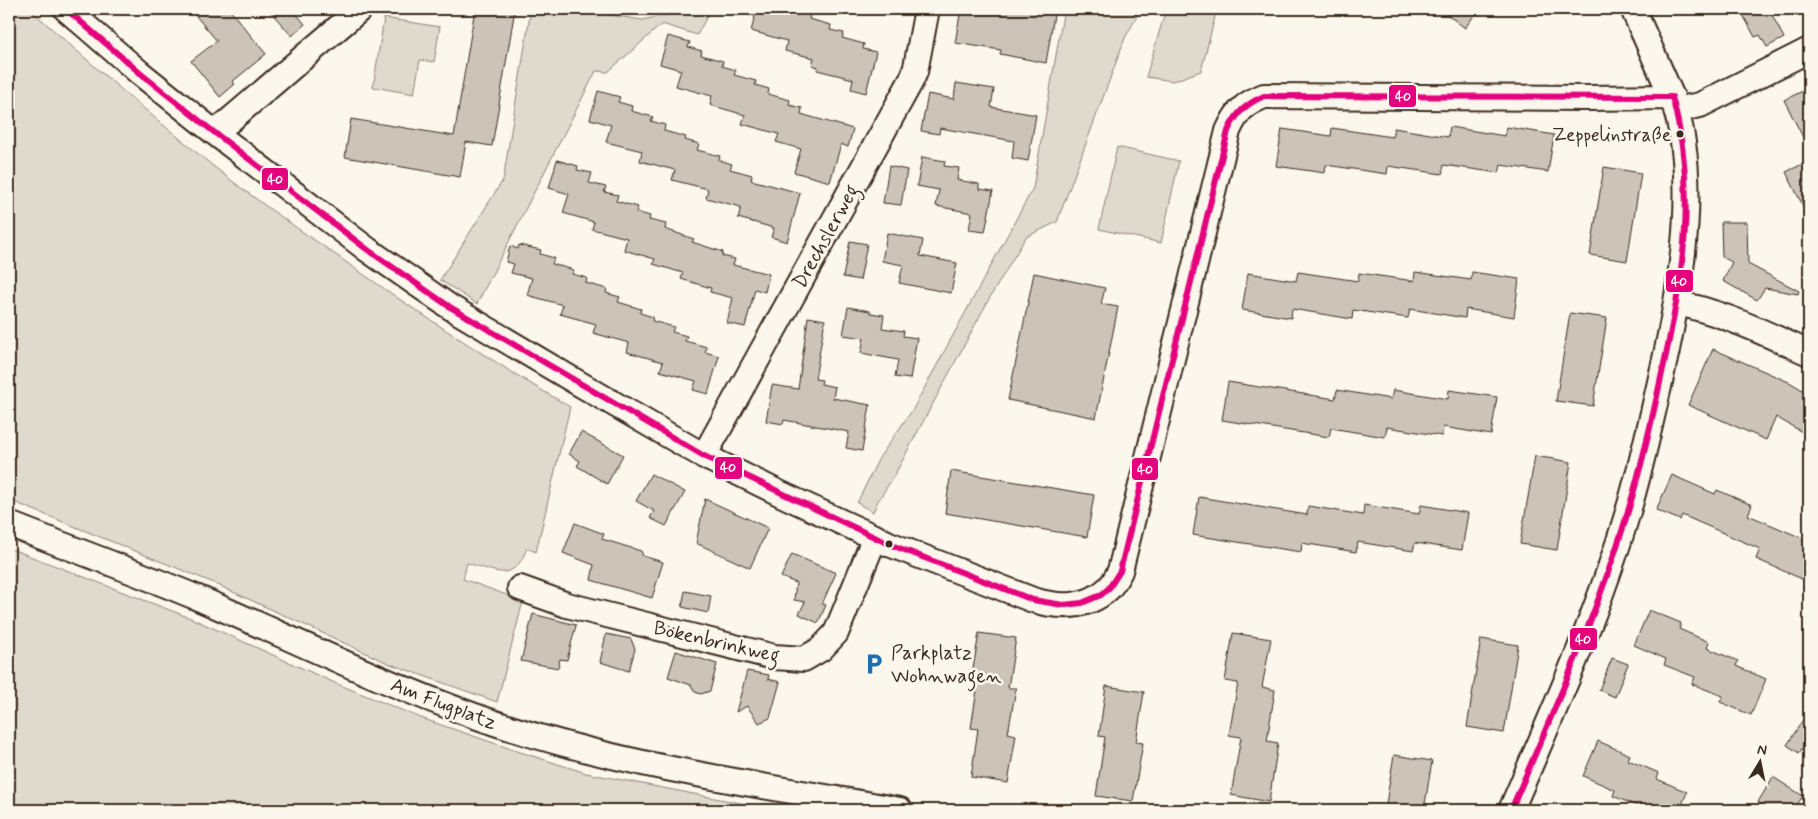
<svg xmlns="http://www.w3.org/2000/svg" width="1818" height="819" viewBox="0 0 1818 819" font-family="Mynerve,sans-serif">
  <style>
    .green { fill: #dfd9ce; stroke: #8d8276 }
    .building { fill: #ccc4b9; stroke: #3b2a1e }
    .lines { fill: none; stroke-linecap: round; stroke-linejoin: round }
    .minor-casing { stroke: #3b2a1e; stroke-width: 28 }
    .minor { stroke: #fbf7ec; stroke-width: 24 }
    .bus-1-casing { stroke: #fbf7ec; stroke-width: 10 }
    .bus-1 { stroke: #e5007d; stroke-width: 6 }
    .bus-dot { fill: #3b2a1e; stroke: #fbf7ec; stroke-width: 2 }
    .labels { text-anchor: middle; stroke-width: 5; stroke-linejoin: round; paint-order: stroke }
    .bus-label { font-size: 19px; fill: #3b2a1e; stroke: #fbf7ec; text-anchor: end }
    .street-label { font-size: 20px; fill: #3b2a1e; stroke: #fbf7ec }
    .poi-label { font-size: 20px; fill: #3b2a1e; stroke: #fbf7ec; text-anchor: start }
    .line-badge { stroke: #fbf7ec; stroke-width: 2 }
    .badge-label { font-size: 14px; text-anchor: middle; font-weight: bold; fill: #fff }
  </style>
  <rect width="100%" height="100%" fill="#fbf7ec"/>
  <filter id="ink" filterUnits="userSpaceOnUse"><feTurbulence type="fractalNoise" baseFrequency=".02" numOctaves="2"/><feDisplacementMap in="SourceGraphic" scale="10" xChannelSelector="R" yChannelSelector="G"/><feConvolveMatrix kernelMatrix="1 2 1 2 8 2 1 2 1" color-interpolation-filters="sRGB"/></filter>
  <g filter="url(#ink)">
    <path class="green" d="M9,9H30C89,63 151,115 213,166C249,195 288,222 326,248C406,305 486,358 570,407L536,552L527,548C513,585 495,570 467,563L463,579L523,601L497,702L390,664L209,581L9,500Z
      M531,9H574L642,20L694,9H711L697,35L662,24L608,72L596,71L477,304L440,280L503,180Z
      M1064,9H1141L1125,38L1057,222L1026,237L989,299L894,476L878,501L873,512L857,503L879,458L913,409L1033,188Z
      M1166,9H1217L1201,71L1173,81L1146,77Z
      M384,18L440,27L434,62L420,60L414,94L373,87Z
      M1117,147L1179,161L1161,243L1099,229Z
      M9,548L193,619L335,683L421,718L514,750L586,773L776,810H9Z"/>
    <path class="building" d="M190,9H229L266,54L232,82L235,84L220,97L191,61L217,41Z
      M268,9H292L305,24L292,36Z
      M475,9H515L492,146L466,142L460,177L345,157L351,119L454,136Z
      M757,9H789L810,15L809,19L831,25L830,30L844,33L842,38L864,44L863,49L876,52L866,93L851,89L853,79L817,70L818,67L812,65L814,58L785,51L787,41L751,31Z
      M961,9H1055L1046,63L1000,54L1001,50L955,43Z
      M1440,9H1479L1465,28Z
      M1752,9H1769L1784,38L1767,47L1760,35L1755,37L1742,13Z
      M668,36L690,42L688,47L702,51L701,55L723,61L722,66L736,70L734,75L756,81L755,85L769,89L768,94L790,100L789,105L802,108L801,114L853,129L848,147L841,144L830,182L794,172L801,149L776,142L779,134L742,124L745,115L710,105L712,96L676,86L681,70L660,64Z
      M956,83L994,89L991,107L1036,115L1028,161L1012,158L1014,141L940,128L939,134L921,131L928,94L954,99Z
      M1809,88V149L1784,100Z
      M598,91L620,97L618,102L632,106L631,111L653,117L651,121L665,125L664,131L686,137L685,140L699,144L697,150L720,156L719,160L732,164L730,169L752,175L751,180L800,193L787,242L771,237L774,228L738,218L741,207L706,198L708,189L672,180L675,170L640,161L642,151L606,142L611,125L590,119Z
      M1450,127L1505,136L1507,127L1554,135L1548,172L1501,165L1499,173L1444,165L1442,174L1388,166L1387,174L1326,165L1325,173L1276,166L1282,129L1331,136L1332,128L1392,137L1394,128L1448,137Z
      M922,157L945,161L944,166L959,168L957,180L979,184V189L993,191L985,232L969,230L972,213L936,206L939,190L917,186Z
      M557,160L578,166L577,170L592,173L589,183L606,187L604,192L618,195L616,201L638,207L636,212L650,216L649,220L666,224L665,229L694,239L692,242L723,252L722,256L735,259L733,265L769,274L765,292L755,289L745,327L727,323L733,298L710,292L711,288L681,279L683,273L653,264L655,259L624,250L627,238L592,229L594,222L563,213L569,194L549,188Z
      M1809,161V218L1786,172Z
      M889,166L907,170L901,205L883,203Z
      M1604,167L1641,173L1627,261L1590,255Z
      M1721,222H1747L1748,264L1799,291L1798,294L1765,288L1757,300L1723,281L1732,262L1722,257Z
      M887,233L923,240L920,256L957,263L951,293L899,283L903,265L882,261Z
      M850,241L867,244L860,280L843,277Z
      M519,245L541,250L540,254L554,258L552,264L574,270L572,274L587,278L586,283L607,289L606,293L620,297L618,302L641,309L640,313L653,317L652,321L674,327L672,332L687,336L685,341L707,347L705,352L719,356L708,394L693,390L696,381L660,371L663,362L627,352L629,343L593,333L596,324L560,314L563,305L527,295L532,278L511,273L514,264L506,262L510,246L518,249Z
      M1298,272L1358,281L1359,273L1414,281L1415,272L1471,280L1472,272L1519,279L1514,317L1466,309L1465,318L1410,309L1408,318L1353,310L1352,319L1292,309L1291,318L1242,310L1248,273L1296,281Z
      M1034,273L1105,288L1101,304L1118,307L1096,418L1008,400Z
      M848,307L870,311V313L884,315L882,328L904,331L903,336L917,338L910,379L895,377L898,360L861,353L864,338L843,335Z
      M1570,313L1607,318L1593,406L1556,401Z
      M808,317L825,320L815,379L822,380L821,384L835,387L833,398L870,405L862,451L846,448L849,432L784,420L783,424L766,421L772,385L798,389Z
      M1713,349L1791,383L1809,394V436L1776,417L1766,440L1688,405Z
      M1228,382L1335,399L1337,390L1391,399L1393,390L1448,399L1449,390L1497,397L1491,435L1443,427L1442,436L1387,427L1385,437L1331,428L1329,437L1222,420Z
      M581,432L623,455L607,484L577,466L580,461L569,454Z
      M1535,456L1571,462L1557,550L1520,544Z
      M951,471L1094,495L1087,537L945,513Z
      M651,474L685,492L666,526L650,518L654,511L636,501Z
      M1672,475L1715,494L1717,490L1752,505L1748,515L1809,541V582L1756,559L1760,549L1682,515L1680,520L1656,510Z
      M1199,497L1307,515L1308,506L1363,515L1364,505L1419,514L1421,505L1468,513L1462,550L1415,543L1413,551L1358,542L1356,552L1302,543L1301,552L1193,535Z
      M705,499L768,528L750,568L696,543Z
      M575,523L604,534L602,539L641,551L643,556L663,562L652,598L591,580L594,565L563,553Z
      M792,554L836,573L822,604L826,605L818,623L799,614L805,602L794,600L796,583L781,577Z
      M685,591L711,596L708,613L682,607Z
      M1649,610L1681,623L1679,629L1709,642L1707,648L1738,661L1736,666L1766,679L1751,715L1720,702L1723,696L1692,684L1695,677L1664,665L1666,659L1634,645Z
      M533,614L576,625L567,660L560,659L558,668L521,661Z
      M979,633L1016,638L1008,688H1016L1008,733L1016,735L1008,783L971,777L978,729L971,728L978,683L971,681Z
      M1233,633L1271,639L1262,687L1275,690L1267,741L1278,743L1269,802L1231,795L1241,737L1229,735L1238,683L1225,681Z
      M606,634L631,639L635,649L629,671L600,662Z
      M1481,639L1518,645L1504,733L1467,727Z
      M676,651L717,664L710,691L701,694L695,692L691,685L668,677Z
      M1612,658L1628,664L1615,697L1599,690Z
      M747,671L769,675L768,679L780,682L770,718L759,723L747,706L736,712Z
      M1106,686L1144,692L1136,742L1143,743L1133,801L1096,796L1105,737L1099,736Z
      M1809,710V739L1799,753L1787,745Z
      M1598,741L1630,755L1628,760L1659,773L1657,779L1687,792L1680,810H1647L1613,796L1615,790L1583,776Z
      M1394,755L1432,761L1424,810H1385Z
      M1773,777L1803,796L1793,810H1771L1758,802Z"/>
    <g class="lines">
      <g class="minor-casing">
        <path id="minor" d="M66,9L140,73L215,133L368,250L450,307L573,380L704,456L781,494L889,544L1033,600C1060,608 1087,609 1109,588C1114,583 1117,576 1120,571L1228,131C1237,111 1244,104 1264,96L1586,98L1672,97
          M1676,110L1700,105L1809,50
          M215,133L360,9
          M1676,303C1723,312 1766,334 1809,353
          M704,456L911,81L915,72L927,9
          M9,524C72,549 136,572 198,598C289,637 378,681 472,715C610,765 756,784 900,810
          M520,588L567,605L774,657L804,659L821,649L836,633L875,537
          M1511,810C1552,714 1597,617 1627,515C1643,461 1655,405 1667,350C1683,272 1699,173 1672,97L1633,9"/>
      </g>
      <use href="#minor" class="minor"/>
      <g class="bus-1-casing">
        <path id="bus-1" d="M66,9L140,73L215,133L368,250L450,307L704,456L889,544L1033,600L1063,605L1082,603L1101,595L1109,588L1120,571L1228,131C1236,113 1246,104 1264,96L1672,97
          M1511,810C1547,726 1585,642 1614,555C1635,495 1649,434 1662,373C1683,279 1698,191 1672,97"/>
      </g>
      <use href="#bus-1" class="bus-1"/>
    </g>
  </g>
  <defs>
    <g id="parking-bare" transform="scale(1.725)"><path d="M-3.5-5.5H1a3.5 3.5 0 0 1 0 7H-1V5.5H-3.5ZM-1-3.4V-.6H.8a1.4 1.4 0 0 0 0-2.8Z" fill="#1f6fb2" stroke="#fbf7ec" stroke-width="2.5" paint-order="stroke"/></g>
  </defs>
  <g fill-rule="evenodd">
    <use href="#parking-bare" x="874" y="664"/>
  </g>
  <g class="bus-dot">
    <circle cx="1680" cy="134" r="4.5"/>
    <circle cx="889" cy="544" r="4.5"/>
  </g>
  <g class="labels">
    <g class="bus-label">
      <text x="1671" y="141">Zeppelinstraße</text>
    </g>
    <g class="street-label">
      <text transform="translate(825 236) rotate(-61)" y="7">Drechslerweg</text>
      <text transform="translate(717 641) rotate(13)" y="7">Bökenbrinkweg</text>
      <text transform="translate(444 703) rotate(21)" y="7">Am Flugplatz</text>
    </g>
    <g class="poi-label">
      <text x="891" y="659">Parkplatz<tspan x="891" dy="23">Wohnwagen</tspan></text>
    </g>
  </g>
  <g class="line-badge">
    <rect x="1388" y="84" width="29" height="24" rx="5" fill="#e5007d"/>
    <rect x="261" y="167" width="28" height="24" rx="5" fill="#e5007d"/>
    <rect x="1665" y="269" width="29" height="24" rx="5" fill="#e5007d"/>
    <rect x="714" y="456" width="29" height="24" rx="5" fill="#e5007d"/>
    <rect x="1131" y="457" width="28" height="24" rx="5" fill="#e5007d"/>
    <rect x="1569" y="627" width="29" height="24" rx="5" fill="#e5007d"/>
  </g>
  <g class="badge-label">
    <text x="1403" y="101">40</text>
    <text x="275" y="184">40</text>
    <text x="1679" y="286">40</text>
    <text x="728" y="472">40</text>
    <text x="1145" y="474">40</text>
    <text x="1583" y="644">40</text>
  </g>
  <rect width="1818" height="819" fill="none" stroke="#fbf7ec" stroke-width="30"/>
  <rect x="15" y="15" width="1788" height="789" fill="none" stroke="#3b2a1e" stroke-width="2" filter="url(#ink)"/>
  <g transform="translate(1760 762) rotate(10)" stroke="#fbf7ec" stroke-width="4" paint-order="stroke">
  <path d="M0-4L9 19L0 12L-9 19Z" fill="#3b2a1e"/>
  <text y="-8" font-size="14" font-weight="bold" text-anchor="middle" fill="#3b2a1e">N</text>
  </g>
</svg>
